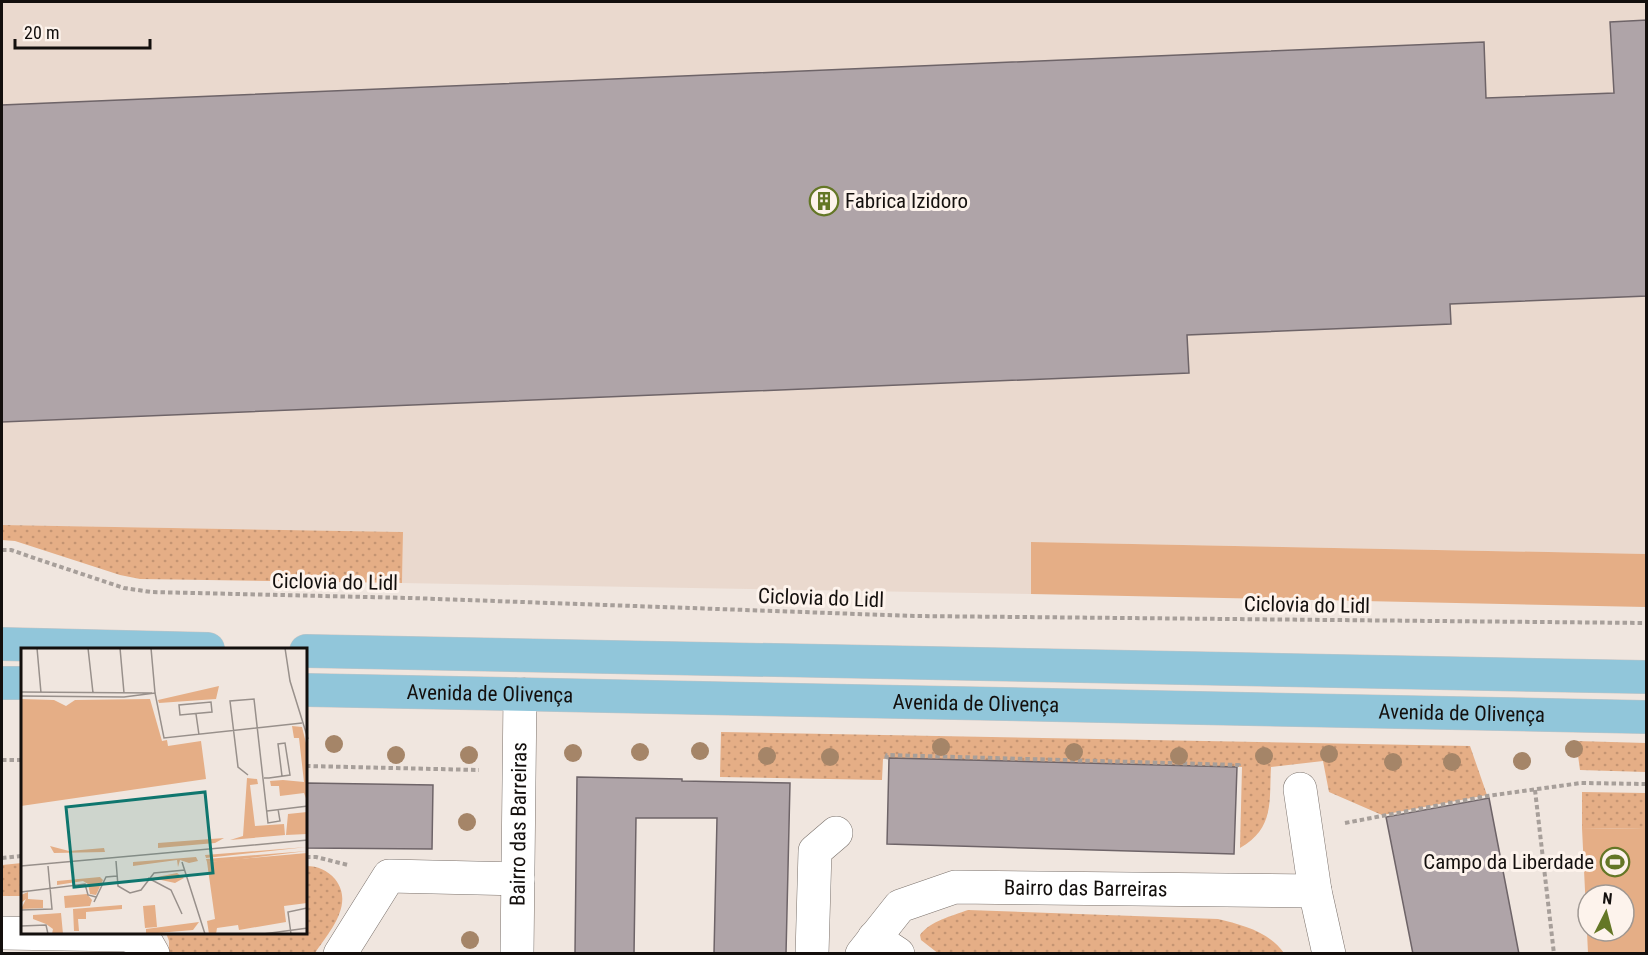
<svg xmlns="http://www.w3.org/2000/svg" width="1648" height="955" viewBox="0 0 1648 955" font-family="'Roboto Condensed',sans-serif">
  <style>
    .built { fill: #ead9ce }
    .grass { fill: #e5ae86; fill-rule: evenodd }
    .garden { fill: url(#garden-dots) }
    .building { fill: #afa4a8; stroke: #6e6468; stroke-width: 1.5 }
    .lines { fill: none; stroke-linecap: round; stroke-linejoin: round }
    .street-casing { stroke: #7b726c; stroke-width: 34 }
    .primary-casing { stroke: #c6c5c5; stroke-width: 34 }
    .path { stroke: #a79f9a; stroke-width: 4; stroke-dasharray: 4.5 3; stroke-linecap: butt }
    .street { stroke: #fff; stroke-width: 33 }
    .primary { stroke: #91c6da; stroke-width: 33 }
    .tree { fill: #a58568 }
    .labels { text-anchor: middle; stroke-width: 6; stroke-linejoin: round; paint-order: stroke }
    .poi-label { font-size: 21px; fill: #130f0d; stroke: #fdf3ec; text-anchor: start }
    .street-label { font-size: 21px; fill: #130f0d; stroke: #fdf3ec }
    .inset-road { fill: none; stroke: #98908b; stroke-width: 1.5 }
    .view { fill: #0f766e; fill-opacity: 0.15; stroke: #0f766e; stroke-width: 3 }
    .inset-edge { fill: none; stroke: #130f0d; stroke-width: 3 }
  </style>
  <defs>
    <pattern id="garden-dots" width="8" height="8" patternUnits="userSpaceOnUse" patternTransform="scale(1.5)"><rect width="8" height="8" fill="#e5ae86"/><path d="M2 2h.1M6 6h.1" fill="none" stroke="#c49472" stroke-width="1.8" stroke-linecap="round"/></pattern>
  </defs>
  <rect width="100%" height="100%" fill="#f0e6df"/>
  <path class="built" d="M2,2H1646V554L1032,542L1031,594L402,583L403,532L2,525Z"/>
  <path class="grass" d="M1031,542L1646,554V607L1031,594Z
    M1582,828L1646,829V953H1588ZM1588,895H1624V931H1588Z"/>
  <path class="garden" d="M2,525L403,532L402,583L140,579L120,575L15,541L2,540Z
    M721,732L1470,746L1487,795L1382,815L1329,792L1323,761L1271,767C1269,801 1275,828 1240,848L1242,767L889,758L883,759L882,780L720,777Z
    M1576,741L1646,743V772L1580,770Z
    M1582,792L1646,793V829L1582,828Z
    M22,863V896H2V865Z
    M306,866C318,866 327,870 335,879C355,904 329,932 315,953H169V941L166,933L306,932Z
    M968,910L1218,919C1242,925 1268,931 1284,953L939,954L921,940L920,935C930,921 952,916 968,910Z"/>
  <path class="building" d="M1647,20V296L1450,304L1451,324L1187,335L1189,373L2,422V105L1484,42L1486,98L1614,93L1610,22Z
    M889,758L1237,767L1234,854L887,844Z
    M577,777L682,779V781L790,783L786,954H714L717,818H636L634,954H575Z
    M306,783L433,785L432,849L306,848Z
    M1489,798L1519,954H1413L1386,817Z"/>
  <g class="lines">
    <g class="street-casing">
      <g id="street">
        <path d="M1300,789L1315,891L1329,954"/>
        <path d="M2,933L126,935L145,940L153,954"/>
        <path d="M874,938L898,954"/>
        <path d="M340,954L389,876L518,879"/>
        <path id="s1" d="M517,954L520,694"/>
        <path d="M812,954L815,851L836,833"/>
        <path id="s2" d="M862,954L900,906L955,887L1315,891"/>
      </g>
    </g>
    <g class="primary-casing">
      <g id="primary">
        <path d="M2,644L208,649"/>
        <path d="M306,651L1646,677"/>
        <path d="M2,683H22"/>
        <path id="s3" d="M306,690L1646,717"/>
      </g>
    </g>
    <path class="path" d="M2,550H11L37,559L124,588L151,592L410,598L914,616L1646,623
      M886,759L887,755L1239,765V767
      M2,760H22
      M306,766L479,770
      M1535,790L1554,954
      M1345,823L1487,796L1581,783L1646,784
      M306,857H316L348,865
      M2,858L22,856"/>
    <use href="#street" class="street"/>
    <use href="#primary" class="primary"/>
  </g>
  <g class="tree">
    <circle cx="334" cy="744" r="9"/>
    <circle cx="941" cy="747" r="9"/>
    <circle cx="1574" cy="749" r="9"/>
    <circle cx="700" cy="751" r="9"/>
    <circle cx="640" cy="752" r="9"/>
    <circle cx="1074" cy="752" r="9"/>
    <circle cx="573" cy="753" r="9"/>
    <circle cx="1329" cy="754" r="9"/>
    <circle cx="396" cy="755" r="9"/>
    <circle cx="469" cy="755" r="9"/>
    <circle cx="767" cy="756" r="9"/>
    <circle cx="1179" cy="756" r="9"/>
    <circle cx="1264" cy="756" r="9"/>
    <circle cx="830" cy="757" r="9"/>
    <circle cx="1522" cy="761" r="9"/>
    <circle cx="1393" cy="762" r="9"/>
    <circle cx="1452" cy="762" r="9"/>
    <circle cx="467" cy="822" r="9"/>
    <circle cx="470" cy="940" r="9"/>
  </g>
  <defs>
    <g id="building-ring" transform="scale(1.5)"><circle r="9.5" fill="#fdf3ec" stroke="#647726" stroke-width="1.5"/><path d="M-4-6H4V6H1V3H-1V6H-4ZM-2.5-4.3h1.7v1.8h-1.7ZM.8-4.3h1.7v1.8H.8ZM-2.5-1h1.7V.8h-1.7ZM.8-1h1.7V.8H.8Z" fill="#647726"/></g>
    <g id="stadium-ring" transform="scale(1.5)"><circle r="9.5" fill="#fdf3ec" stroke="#647726" stroke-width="1.5"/><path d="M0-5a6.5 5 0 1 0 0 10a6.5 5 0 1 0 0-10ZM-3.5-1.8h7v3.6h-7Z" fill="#647726"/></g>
  </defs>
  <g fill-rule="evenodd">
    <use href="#building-ring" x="824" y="201"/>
    <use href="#stadium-ring" x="1615" y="862"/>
  </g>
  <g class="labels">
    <g class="poi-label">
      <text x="845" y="208">Fabrica Izidoro</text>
      <text x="1594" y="869" text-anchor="end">Campo da Liberdade</text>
    </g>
    <g class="street-label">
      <text transform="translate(335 582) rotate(1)" y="7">Ciclovia do Lidl</text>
      <text transform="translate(821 598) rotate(2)" y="7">Ciclovia do Lidl</text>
      <text transform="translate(1307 605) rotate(1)" y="7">Ciclovia do Lidl</text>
      <text dy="7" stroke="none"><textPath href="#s3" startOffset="184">Avenida de Olivença</textPath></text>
      <text dy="7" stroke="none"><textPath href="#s3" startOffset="670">Avenida de Olivença</textPath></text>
      <text dy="7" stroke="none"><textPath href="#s3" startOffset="1156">Avenida de Olivença</textPath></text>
      <text dy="7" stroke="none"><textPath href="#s1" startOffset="130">Bairro das Barreiras</textPath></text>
      <text dy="7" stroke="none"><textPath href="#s2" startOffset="250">Bairro das Barreiras</textPath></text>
    </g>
  </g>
  <g transform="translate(21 648)">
    <rect width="286" height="286" fill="#f0e6df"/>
    <path d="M198,38L195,51L138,55L137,52ZM0,51L33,52L45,58L54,52L129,51L141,93L146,92L147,98L180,93L185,131L0,158ZM271,78L281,79L286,99V153L283,145L259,148L258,138H250L249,133L262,132L283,134L278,90H273ZM226,130L236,131L237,136L229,137L234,178L263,176L264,187L209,192L222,188ZM203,190L194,195L137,200V195ZM286,205V255L263,258L265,274L218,282L217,277L196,280L195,286H188L186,273L194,271L186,214ZM134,257L136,279L124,280L122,258Z" fill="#e5ae86"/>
    <path d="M286,164V186L265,187L267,166ZM66,246L71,252L69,258L44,260L43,248Z" fill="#e5ae86"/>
    <path d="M29,198L48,203L83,200L84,204L33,205ZM286,199L185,210L184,207ZM286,203L205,213L186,214L185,211ZM175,209L177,213L168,215L159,212L157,219L156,212L112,218V214ZM156,225L163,230L154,235L131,230ZM79,229L82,232L75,247L69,246L67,236L62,233L36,237V233ZM7,244V251L22,252V260L0,261L5,251L0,255V247ZM101,257V261L65,264V271H57L58,283H53L52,261ZM40,265L42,286H31L32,281L25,276L12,271V267ZM178,274L172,282L125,286V281Z" fill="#e5ae86"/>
    <path class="inset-road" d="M16,0L20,45M67,0L72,45M99,0L103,45M130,0L134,45L143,90L281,75M264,0L269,33L287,91M0,44L131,45M0,48L103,49L134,45M190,54L191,64L159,67L158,57ZM175,66L178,87M227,127L217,119L209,53L233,51L247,175L259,173L257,161M243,130H248L269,127L264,95L257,96L261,128M246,163L287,158M95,213L97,238L109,245L120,242L133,225L164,222M161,214L184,286M0,218L287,192M127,230L150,242L161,266M0,244L64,236L67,247L75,249M73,254L85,229L96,228M0,262L31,261L27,218M0,278L25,277L27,286M242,286L287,280M270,286L267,264L286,260"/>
    <path class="view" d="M184,144L192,225L53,239L45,159Z"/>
    <rect width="286" height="286" class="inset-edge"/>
  </g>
  <rect width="1648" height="955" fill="none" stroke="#130f0d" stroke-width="6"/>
  <g transform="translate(1606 913) rotate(6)"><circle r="28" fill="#fdf3ec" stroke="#9f9893" stroke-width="1.5"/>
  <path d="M0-4.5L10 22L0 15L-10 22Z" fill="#647726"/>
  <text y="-9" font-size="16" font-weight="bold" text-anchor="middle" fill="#130f0d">N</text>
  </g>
  <path d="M15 39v9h135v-9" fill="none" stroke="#130f0d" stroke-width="3"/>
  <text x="24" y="39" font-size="18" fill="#130f0d" stroke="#fdf3ec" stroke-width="4.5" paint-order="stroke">20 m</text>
</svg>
